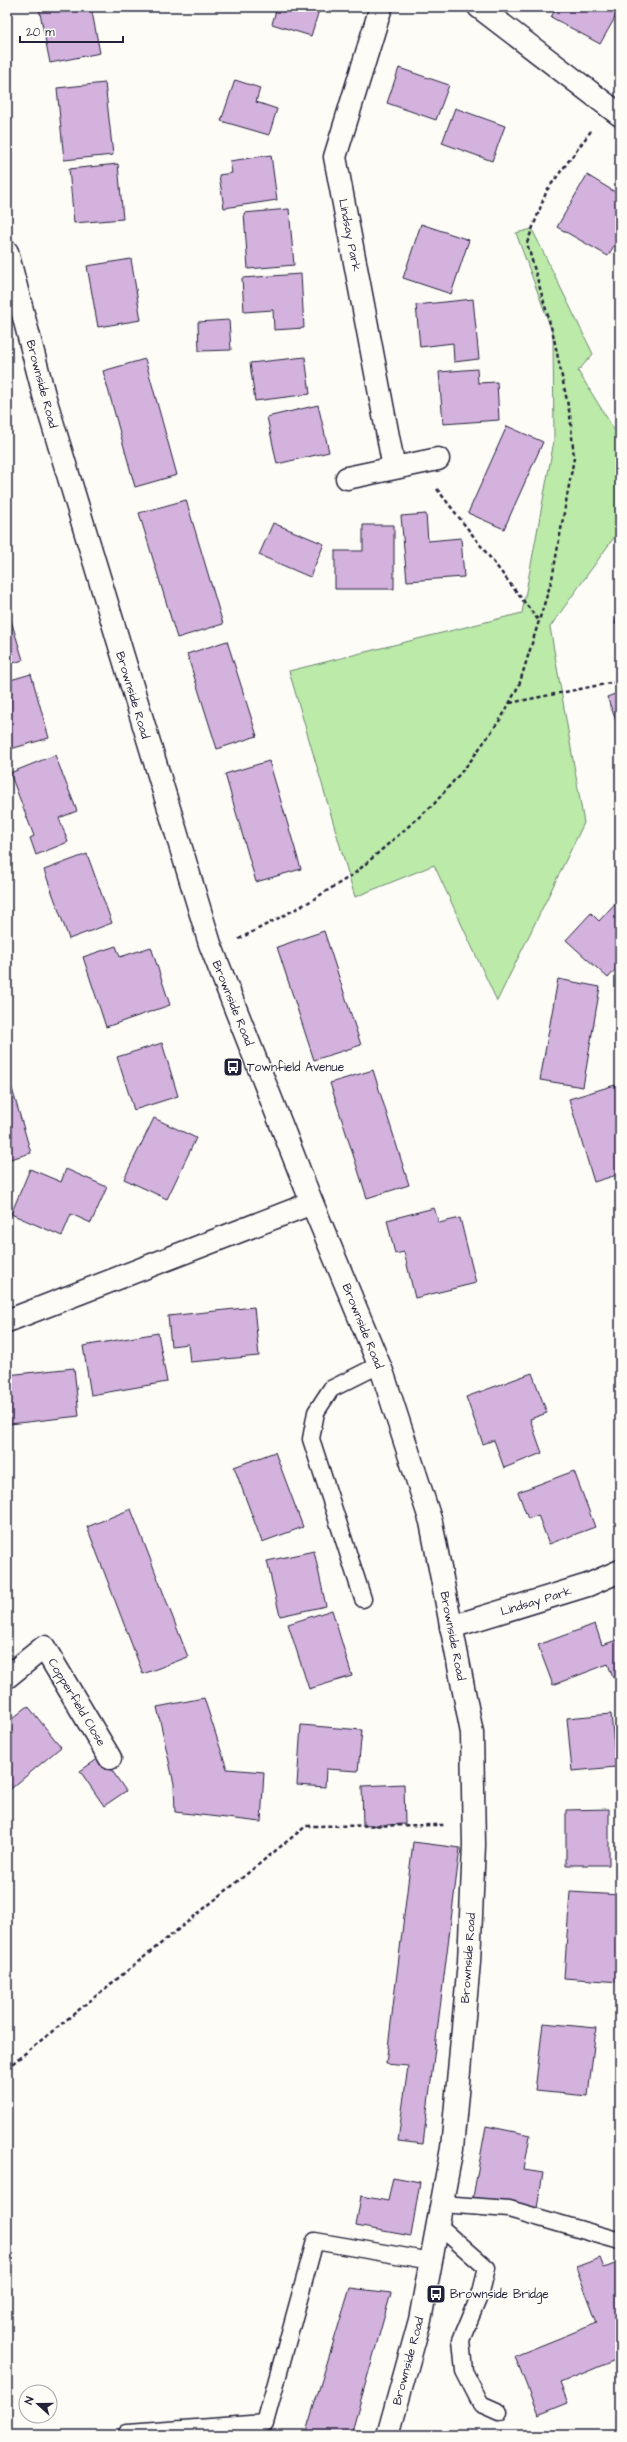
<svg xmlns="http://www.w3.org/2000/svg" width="627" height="2442" viewBox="0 0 627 2442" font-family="'Architects Daughter',sans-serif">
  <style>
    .green { fill: #bbeaa9; stroke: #6e8672 }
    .building { fill: #d4b2de; stroke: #22223b }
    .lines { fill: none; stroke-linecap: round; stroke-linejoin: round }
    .service-casing { stroke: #22223b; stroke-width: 19 }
    .minor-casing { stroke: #22223b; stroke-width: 25 }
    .tertiary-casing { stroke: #22223b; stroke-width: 25 }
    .path { stroke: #22223b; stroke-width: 2.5; stroke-dasharray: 4 3; stroke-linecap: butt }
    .service { stroke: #fdfcf7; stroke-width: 16 }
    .minor { stroke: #fdfcf7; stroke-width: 22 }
    .tertiary { stroke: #fdfcf7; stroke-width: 22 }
    .labels { text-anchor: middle; stroke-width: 3; stroke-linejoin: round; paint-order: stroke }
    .street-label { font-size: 12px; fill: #22223b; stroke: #fdfcf7 }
    .poi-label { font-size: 12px; fill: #22223b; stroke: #fdfcf7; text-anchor: start }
  </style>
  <rect width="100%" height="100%" fill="#fdfcf7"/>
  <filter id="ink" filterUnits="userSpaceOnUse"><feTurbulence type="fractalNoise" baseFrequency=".025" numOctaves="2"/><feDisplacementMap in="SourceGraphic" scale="8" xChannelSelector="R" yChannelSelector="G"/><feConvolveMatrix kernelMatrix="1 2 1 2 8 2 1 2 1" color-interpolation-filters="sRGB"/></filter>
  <g filter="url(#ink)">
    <path class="green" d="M532,229L593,354L578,371L620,439V529L550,627L584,823L497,1001L434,865L355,897L289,671L522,613L554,441L553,334L516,233Z"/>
    <path class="building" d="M44,7H91L100,53L50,63L39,8Z
      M247,7H261L259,11Z
      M277,7H320L311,36L272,24Z
      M557,7H618L620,9L600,44L551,17Z
      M399,68L449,85L436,120L387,103Z
      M235,80L260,88L256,102L277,109L269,135L221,121Z
      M105,83L113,155L64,160L57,88Z
      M455,108L505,126L492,161L442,143Z
      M271,155L277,200L224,208L219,175L232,173L230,161Z
      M118,164L123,219L74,223L69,169Z
      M587,175L620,195V235L608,256L557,227Z
      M289,209L294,265L248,269L244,213Z
      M421,224L469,240L451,294L403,278Z
      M131,259L141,320L98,327L87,266Z
      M301,274L304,328L274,330L273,310L244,312L242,278Z
      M473,299L479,359L454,362L453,343L420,347L416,305Z
      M229,320L231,350L199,351L198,322Z
      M305,357L310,394L255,401L250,363Z
      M145,359L177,475L135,487L103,371Z
      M477,369L478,383L497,382L499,420L443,424L439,372Z
      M318,405L329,452L277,464L267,417Z
      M507,426L543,442L504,529L468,513Z
      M186,500L223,624L177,638L139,513Z
      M426,514L428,541L461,538L464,577L407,581L401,516Z
      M273,523L324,544L310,577L259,555Z
      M363,525H394V589H335V551H363Z
      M620,602V625L615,624Z
      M7,607L23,660L7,665Z
      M227,641L257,736L217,749L187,654Z
      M31,674L49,738L7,750V681Z
      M620,692V731L607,697Z
      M55,755L77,811L59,818L68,842L36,855L30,838L34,836L10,773Z
      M269,761L301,869L256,882L225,774Z
      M87,854L112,923L69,939L44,870Z
      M620,898V965L608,978L566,940L591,913L599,921Z
      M324,931L361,1045L314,1060L277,947Z
      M116,946L120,957L151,947L170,1005L106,1027L83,957Z
      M558,979L600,987L583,1087L540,1080Z
      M162,1043L178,1096L134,1110L117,1057Z
      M373,1070L409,1185L367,1198L330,1083Z
      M10,1082L31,1153L7,1160V1083Z
      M615,1085L620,1101V1174L594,1182L569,1099Z
      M154,1118L196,1138L167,1199L124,1179Z
      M30,1169L61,1182L66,1169L107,1187L91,1223L71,1214L62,1236L11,1214Z
      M434,1208L439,1223L460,1218L476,1283L415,1298L404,1252L395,1254L387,1220Z
      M254,1307L259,1356L190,1362L188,1344L171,1346L168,1316Z
      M158,1333L167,1382L91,1395L83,1346Z
      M74,1368L79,1416L10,1424L7,1375Z
      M532,1373L547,1413L530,1419L542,1453L504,1468L494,1440L483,1444L466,1397Z
      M275,1452L303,1527L262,1542L234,1467Z
      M574,1471L595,1527L549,1544L538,1515L528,1519L518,1492Z
      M131,1509L188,1657L143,1674L87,1527Z
      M314,1551L326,1606L280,1616L267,1561Z
      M332,1610L352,1676L309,1689L288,1624Z
      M595,1624L602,1645L620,1639V1676L613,1678L608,1664L553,1685L538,1645Z
      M204,1698L227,1769L264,1772L261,1822L175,1812L174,1784L157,1707Z
      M28,1706L61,1747L7,1792V1723Z
      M611,1714L616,1767L572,1771L567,1718Z
      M301,1725L362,1730L358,1771L326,1769L325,1787L297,1785Z
      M102,1756L126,1791L104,1806L80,1771Z
      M404,1784L405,1824L363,1826L362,1786Z
      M609,1809V1865H566V1810Z
      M413,1842L460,1848L423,2144L398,2141L408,2066L386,2064Z
      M570,1892L620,1895V1982L564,1978Z
      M543,2023L596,2028L588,2096L535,2091Z
      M486,2126L530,2135L524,2170L543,2173L537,2208L473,2197Z
      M393,2177L420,2182L411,2236L356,2226L361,2196L388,2201Z
      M600,2258L604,2268L620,2262V2372L615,2360L560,2383L568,2403L538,2415L515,2356L597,2323L576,2267Z
      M350,2288L391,2293L351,2435H305Z"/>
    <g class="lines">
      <g class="service-casing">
        <path id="service" d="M363,1599L311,1439L316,1412L331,1389L379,1365
          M442,2204L509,2209L620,2241
          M438,2225L487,2268L481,2292L461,2340L464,2371L481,2404L499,2412
          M127,2435V2433L265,2423L315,2241L431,2261"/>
      </g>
      <g class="minor-casing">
        <path id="minor" d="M381,7L335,157L394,468
          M479,7L620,115
          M347,478L438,459
          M7,1321L312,1203
          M451,1627L588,1585L620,1571
          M7,1677L44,1647L110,1758"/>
      </g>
      <g class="tertiary-casing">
        <path id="tertiary" d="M7,252L44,395L210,944L312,1203L383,1374L431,1522L472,1733L474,1845L469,1962L452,2148L420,2320L388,2435"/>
      </g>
      <path class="path" d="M437,489L539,621
        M510,703L620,681
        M239,939L309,902L354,874L434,804L469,763L502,717L519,685L552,579L574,458L570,415L553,334L527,243L547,190L591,131
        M7,2068L306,1826L444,1825"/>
      <use href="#service" class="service"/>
      <use href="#minor" class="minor"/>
      <use href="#tertiary" class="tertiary"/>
    </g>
  </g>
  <defs>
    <g id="bus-square" transform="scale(1)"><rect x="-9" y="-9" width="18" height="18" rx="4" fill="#22223b" stroke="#fdfcf7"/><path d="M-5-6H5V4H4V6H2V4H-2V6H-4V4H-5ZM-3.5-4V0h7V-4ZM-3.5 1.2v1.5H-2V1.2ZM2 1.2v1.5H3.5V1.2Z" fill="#fff"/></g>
  </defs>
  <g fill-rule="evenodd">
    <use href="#bus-square" x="233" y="1067"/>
    <use href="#bus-square" x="436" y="2294"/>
  </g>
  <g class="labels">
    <g class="street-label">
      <text transform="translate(350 235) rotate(79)" y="4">Lindsay Park</text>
      <text transform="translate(42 384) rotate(75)" y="4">Brownside Road</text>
      <text transform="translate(133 695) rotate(73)" y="4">Brownside Road</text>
      <text transform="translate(233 1003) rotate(68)" y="4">Brownside Road</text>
      <text transform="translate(363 1326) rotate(68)" y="4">Brownside Road</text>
      <text transform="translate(536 1601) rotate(-17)" y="4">Lindsay Park</text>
      <text transform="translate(453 1636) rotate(79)" y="4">Brownside Road</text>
      <text transform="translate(77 1702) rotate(59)" y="4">Copperfield Close</text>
      <text transform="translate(468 1958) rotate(-86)" y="4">Brownside Road</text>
      <text transform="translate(408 2361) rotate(-75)" y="4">Brownside Road</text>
    </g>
    <g class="poi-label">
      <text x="247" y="1071">Townfield Avenue</text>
      <text x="450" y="2298">Brownside Bridge</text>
    </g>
  </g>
  <rect width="627" height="2442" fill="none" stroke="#fdfcf7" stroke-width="24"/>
  <rect x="12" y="12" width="603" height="2418" fill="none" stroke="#22223b" stroke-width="1.5" filter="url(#ink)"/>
  <g transform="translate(38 2404) rotate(291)"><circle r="19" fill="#fdfcf7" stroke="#a5a5ac"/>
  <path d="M0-3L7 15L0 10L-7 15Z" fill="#22223b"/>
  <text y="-6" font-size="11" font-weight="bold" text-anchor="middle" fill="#22223b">N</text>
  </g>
  <path d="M20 36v6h103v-6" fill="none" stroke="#22223b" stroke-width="2"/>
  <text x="26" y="36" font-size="12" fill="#22223b" stroke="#fdfcf7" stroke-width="3" paint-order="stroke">20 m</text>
</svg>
